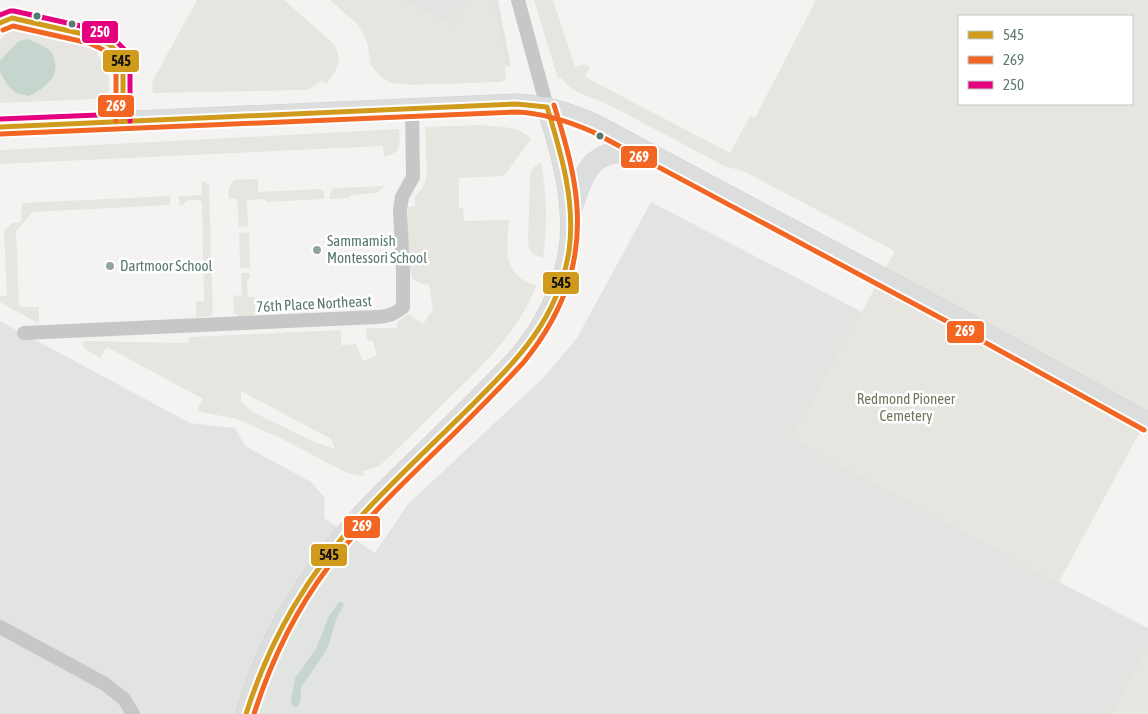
<svg xmlns="http://www.w3.org/2000/svg" width="1148" height="714" viewBox="0 0 1148 714" font-family="'Asap Condensed',sans-serif">
  <style>
    .built { fill: #e2e4e2 }
    .green { fill: #e7e5df; fill-rule: evenodd }
    .water { fill: #c7d5cf }
    .lines { fill: none; stroke-linecap: round; stroke-linejoin: round }
    .secondary-casing { stroke: #d0d1d0; stroke-width: 21 }
    .street { stroke: #c6c8c8; stroke-width: 14 }
    .secondary { stroke: #dcdede; stroke-width: 20 }
    .bus-1-casing { stroke: #fff; stroke-width: 9 }
    .bus-2-casing { stroke: #fff; stroke-width: 9 }
    .bus-3-casing { stroke: #fff; stroke-width: 9 }
    .bus-1 { stroke: #d09b1d; stroke-width: 5 }
    .bus-2 { stroke: #f26522; stroke-width: 5 }
    .bus-3 { stroke: #e5007d; stroke-width: 5 }
    .bus-dot { fill: #5a7974; stroke: #fff; stroke-width: 2 }
    .poi-dot { fill: #90a4a0; stroke: #fff; stroke-width: 2 }
    .labels { text-anchor: middle; stroke-width: 5; stroke-linejoin: round; paint-order: stroke }
    .poi-label { font-size: 15px; fill: #5a7974; stroke: #fff; text-anchor: start }
    .street-label { font-size: 15px; fill: #5a7974; stroke: #fff }
    .park-label { font-size: 15px; fill: #72775d; stroke: #fff }
    .line-badge { stroke: #fff; stroke-width: 2 }
    .badge-label { font-size: 14px; text-anchor: middle; font-weight: bold; fill: #fff }
    .pale-badge-label { font-size: 14px; text-anchor: middle; font-weight: bold; fill: #111 }
  </style>
  <rect width="100%" height="100%" fill="#f5f3f2"/>
  <path class="built" d="M371,0H498L511,68Z
    M651,202L862,312L793,438L1059,582L1148,628V649L1113,714H0V321L190,423L235,428L245,446L311,482L325,498L324,518L375,553L408,504L544,377L577,338Z"/>
  <path class="green" d="M197,0H284L335,45L339,58L336,70L326,84L322,81L307,90L153,93L152,82Z
    M330,0H404L455,26L468,0H493L504,53L506,80L500,82L410,85L391,83L380,76L371,65L367,42L358,25Z
    M534,0H553L575,67L584,64L590,67L585,77L730,153L750,116L755,118L816,0H1148V417L1059,582L793,438L895,251L743,171L724,166C685,145 646,124 607,104C589,95 574,95 561,78L558,79ZM959,16H1132V104H959Z
    M24,26L102,49L97,55L106,63L108,71L109,90L104,97L94,99L0,103V41C7,31 12,28 24,26Z
    M480,125C499,127 518,125 531,139L507,172L502,176L459,178V208H463L464,221L509,220C508,238 503,259 516,274C521,280 529,283 536,286C519,331 484,364 450,397C428,419 406,440 384,462L377,467L363,471L364,476L356,475L345,472L284,440L237,419L201,412L197,410L203,399L107,347L100,358L84,348L82,344L85,341L189,343V337L341,330V345L356,344L363,361L377,355L373,341L367,340L366,328H397V323L408,314L423,324L433,310L429,285C424,284 418,283 414,280C405,271 408,221 408,207L415,206V196L423,187L427,176L425,127ZM241,391L331,439L335,449L312,441L251,411L241,402Z
    M399,129C400,144 402,154 384,156L383,146L0,164V150Z
    M541,162C547,196 548,224 543,258C534,255 530,253 528,244L530,175L534,167Z
    M258,179V192L321,189L324,192V199L267,202L264,199L247,200L248,226L239,227L237,199H229C228,190 228,186 235,180Z
    M202,181L205,182L209,186L213,310L211,315L205,317H196V301H204L202,203L201,201L198,200H188L183,205H179V196L202,195Z
    M385,186L376,193L352,195L349,198L330,199V193L333,188Z
    M170,196V205L33,212L16,231L19,304L20,306L23,307H39V324L0,302V296H7L4,231L12,223L21,222L22,203Z
    M249,232L250,268H240L239,233Z
    M241,273H250V278L247,281L248,297H255V314C246,319 242,320 234,313L233,296L242,295Z
    M1148,649V714H1113Z"/>
  <path class="water" d="M28,39C36,43 47,46 52,53C53,54 54,60 55,61C59,78 42,90 29,96L16,93L8,86L0,72V61L9,51L19,41Z
    M339,602H342L344,604L336,619L329,644L322,657L301,687V700L299,704L296,708L292,705L291,700L295,678L316,649L329,616Z"/>
  <g class="lines">
    <g class="secondary-casing">
      <path id="secondary" d="M0,127L516,104C545,105 570,113 596,125L952,315L1148,423
        M572,208C586,165 594,147 643,153
        M246,714C266,642 308,574 358,519C372,503 388,488 403,473C442,435 481,397 518,358C552,318 575,264 570,211C568,175 557,141 547,107"/>
    </g>
    <path class="street" d="M518,0L547,107
      M24,333L377,317C388,317 395,314 403,307V272L400,210L402,197L413,177L412,108
      M0,627L105,684L124,699L133,714"/>
    <use href="#secondary" class="secondary"/>
    <g class="bus-1-casing">
      <path id="bus-1" d="M0,23L12,18L92,36L110,45L119,54L123,68V121
        M0,127L516,104L547,107
        M246,714C271,636 308,574 363,514C397,477 434,443 470,407C517,360 558,320 569,251C576,202 561,153 547,107"/>
    </g>
    <g class="bus-2-casing">
      <path id="bus-2" d="M3,30L13,26L89,43L106,51L112,58L116,69V121
        M0,134L516,112C543,113 568,121 593,132L948,322L1144,430
        M254,714C271,661 295,611 329,566C360,525 396,490 432,455C463,425 494,394 523,363C567,309 586,252 574,182C570,156 562,130 554,105"/>
    </g>
    <g class="bus-3-casing">
      <path id="bus-3" d="M0,15L10,11H14L94,29L115,40L126,51L130,67V121
        M0,119L123,114"/>
    </g>
    <use href="#bus-1" class="bus-1"/>
    <use href="#bus-2" class="bus-2"/>
    <use href="#bus-3" class="bus-3"/>
  </g>
  <g class="bus-dot">
    <circle cx="37" cy="16" r="4.5"/>
    <circle cx="72" cy="24" r="4.5"/>
    <circle cx="600" cy="136" r="4.5"/>
  </g>
  <g class="poi-dot">
    <circle cx="317" cy="250" r="5"/>
    <circle cx="110" cy="266" r="5"/>
  </g>
  <g class="labels">
    <g class="poi-label">
      <text x="327" y="246">Sammamish<tspan x="327" dy="17">Montessori School</tspan></text>
      <text x="120" y="271">Dartmoor School</text>
    </g>
    <g class="street-label">
      <text transform="translate(314 304) rotate(-3)" y="5">76th Place Northeast</text>
    </g>
    <g class="park-label">
      <text x="906" y="404">Redmond Pioneer<tspan x="906" dy="17">Cemetery</tspan></text>
    </g>
  </g>
  <g class="line-badge">
    <rect x="81" y="20" width="38" height="24" rx="5" fill="#e5007d"/>
    <rect x="102" y="49" width="38" height="24" rx="5" fill="#d09b1d"/>
    <rect x="97" y="94" width="38" height="24" rx="5" fill="#f26522"/>
    <rect x="620" y="145" width="38" height="24" rx="5" fill="#f26522"/>
    <rect x="542" y="271" width="38" height="24" rx="5" fill="#d09b1d"/>
    <rect x="946" y="320" width="39" height="24" rx="5" fill="#f26522"/>
    <rect x="343" y="515" width="38" height="24" rx="5" fill="#f26522"/>
    <rect x="310" y="543" width="38" height="24" rx="5" fill="#d09b1d"/>
  </g>
  <g class="badge-label">
    <text x="100" y="37">250</text>
    <text x="116" y="111">269</text>
    <text x="639" y="162">269</text>
    <text x="965" y="336">269</text>
    <text x="362" y="531">269</text>
  </g>
  <g class="pale-badge-label">
    <text x="121" y="66">545</text>
    <text x="561" y="288">545</text>
    <text x="329" y="560">545</text>
  </g>
  <rect x="958" y="15" width="175" height="90" fill="#ffffff" stroke="#bdc9c7"/>
  <rect x="968" y="31" width="25" height="8" fill="#d09b1d" stroke="#bdc9c7"/>
  <text x="1003" y="40" font-size="15" fill="#5a7974">545</text>
  <rect x="968" y="56" width="25" height="8" fill="#f26522" stroke="#bdc9c7"/>
  <text x="1003" y="65" font-size="15" fill="#5a7974">269</text>
  <rect x="968" y="81" width="25" height="8" fill="#e5007d" stroke="#bdc9c7"/>
  <text x="1003" y="90" font-size="15" fill="#5a7974">250</text>
</svg>
